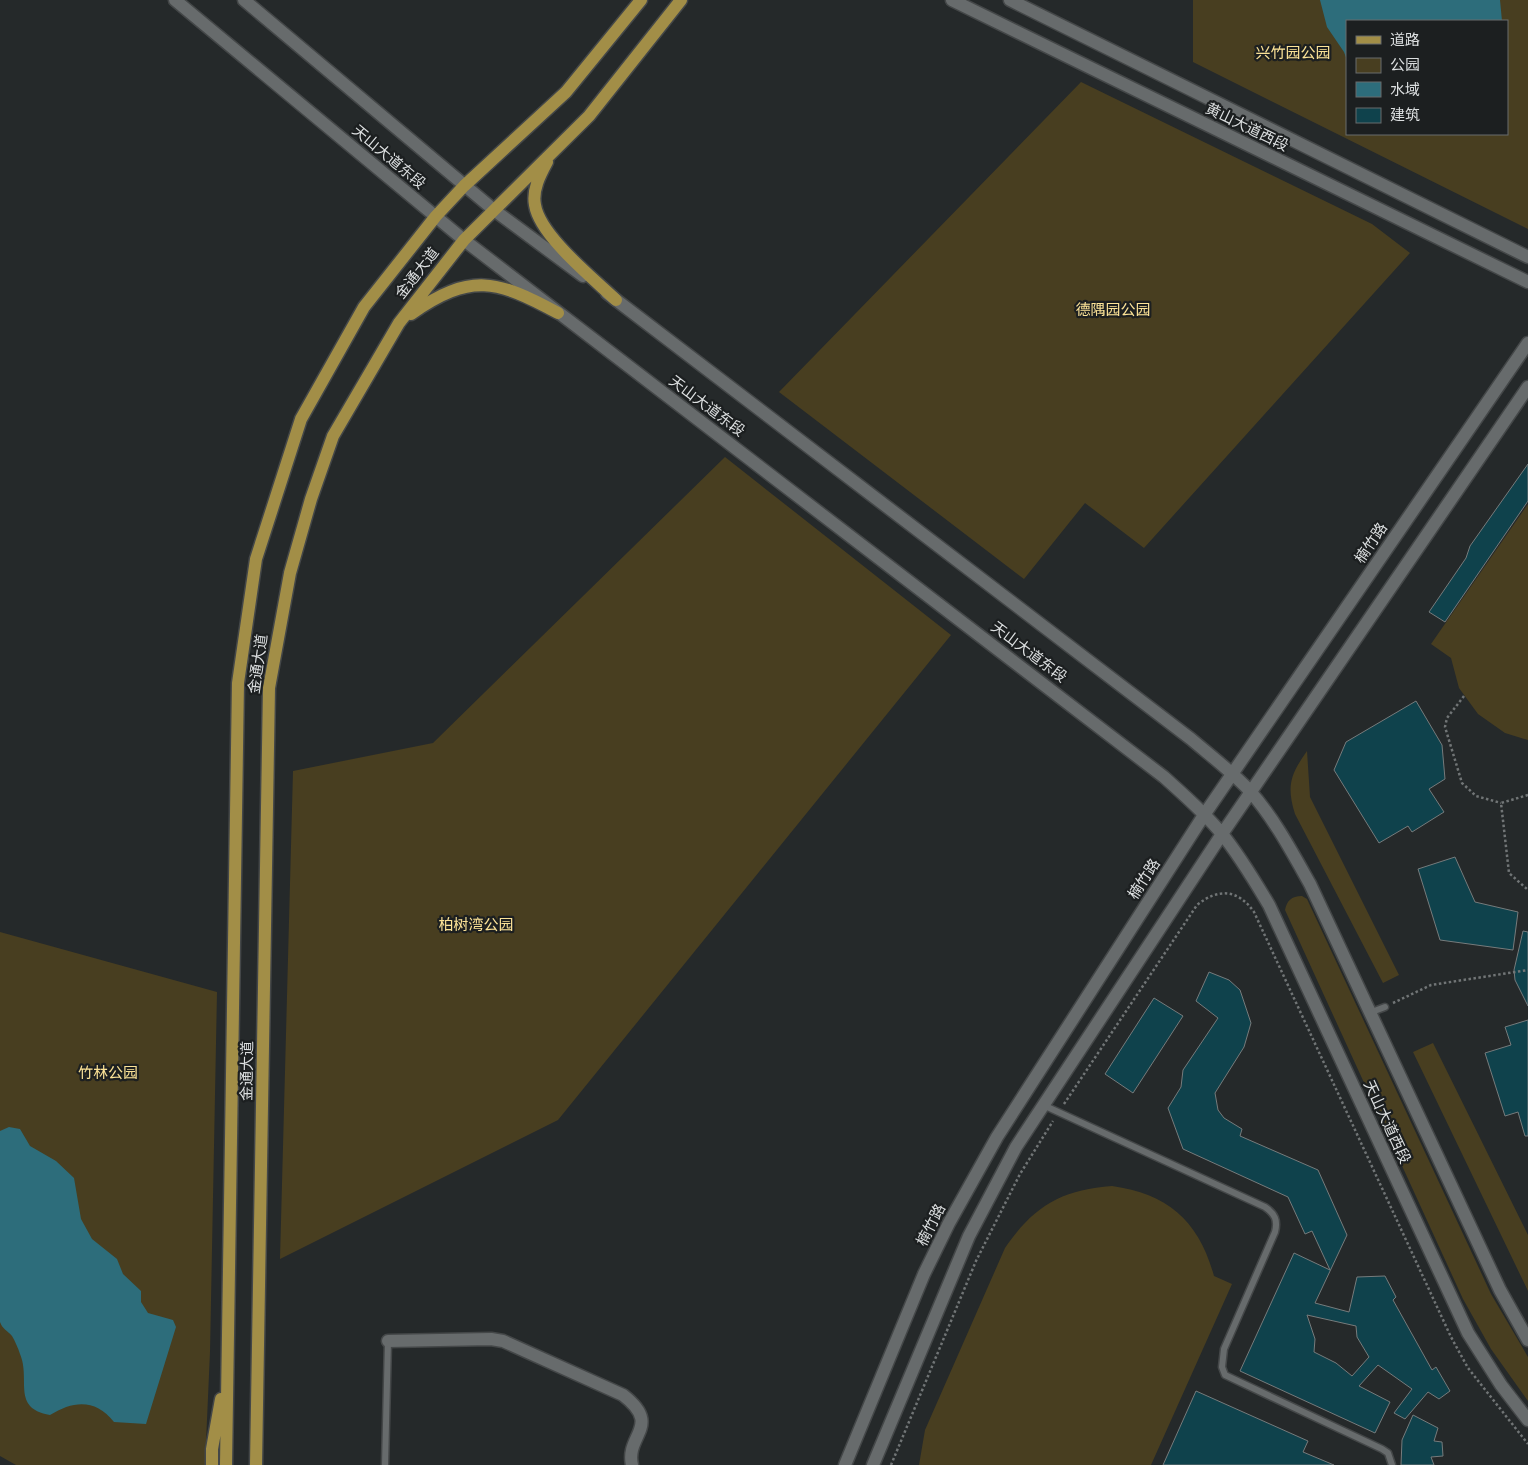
<svg xmlns="http://www.w3.org/2000/svg" width="1528" height="1465" viewBox="0 0 1528 1465" font-family="'Fira Sans','Noto Sans SC',sans-serif">
  <style>
    .green { fill: #483e20; fill-rule: evenodd }
    .water { fill: #2d6d7b }
    .building { fill: #0f424c; stroke: #767b7c; fill-rule: evenodd }
    .lines { fill: none; stroke-linecap: round; stroke-linejoin: round }
    .lane-casing { stroke: #444748; stroke-width: 9 }
    .street-casing { stroke: #444748; stroke-width: 15 }
    .secondary-casing { stroke: #444748; stroke-width: 15 }
    .primary-casing { stroke: #444748; stroke-width: 15 }
    .path { stroke: #717576; stroke-width: 2.5; stroke-dasharray: 2.5 2.5; stroke-linecap: butt }
    .lane { stroke: #676b6c; stroke-width: 6 }
    .street { stroke: #676b6c; stroke-width: 12 }
    .secondary { stroke: #676b6c; stroke-width: 12 }
    .primary { stroke: #a28e47; stroke-width: 12 }
    .labels { text-anchor: middle; stroke-width: 4.5; stroke-linejoin: round; paint-order: stroke }
    .park-label { font-size: 15px; fill: #fce397; stroke: #1c1f20 }
    .street-label { font-size: 15px; fill: #dcdfe0; stroke: #1c1f20 }
  </style>
  <rect width="100%" height="100%" fill="#25292a"/>
  <path class="green" d="M1193,0H1528V229L1193,62ZM1347,21H1507V134H1347Z
    M1081,82L1372,224L1410,253L1144,548L1085,503L1024,579L779,392Z
    M725,457L951,635L558,1120L280,1259L293,771L433,743Z
    M1528,504V740L1505,733L1478,714L1459,688L1451,658L1431,644Z
    M1307,751L1310,797L1399,975L1383,983L1295,814C1286,785 1291,774 1307,751Z
    M1302,896L1307,899L1491,1294L1528,1357V1401L1491,1349L1463,1299L1285,910C1287,901 1291,896 1302,896Z
    M0,932L217,992L210,1352L205,1465H16L0,1456Z
    M1433,1043L1528,1235V1291L1413,1052Z
    M1112,1186C1168,1194 1199,1221 1214,1276L1232,1284L1151,1465H919L925,1430L1005,1248C1034,1206 1061,1190 1112,1186Z"/>
  <path class="water" d="M1320,0H1500L1502,21H1347V60L1344,52L1327,27Z
    M9,1127L20,1129L30,1146L56,1161L74,1178L81,1219L92,1239L117,1259L123,1274L141,1291V1302L148,1313L173,1320L176,1327L146,1424L114,1422C96,1399 74,1400 50,1415C11,1408 31,1380 20,1354C18,1348 15,1341 12,1336C7,1330 3,1330 0,1322V1131Z"/>
  <path class="building" d="M1528,464V501L1445,622L1429,612L1466,558L1470,546Z
    M1416,701L1442,745L1445,779L1429,789L1444,812L1412,832L1408,826L1379,843L1334,770L1346,742Z
    M1455,857L1475,902L1518,912L1513,950L1440,940L1418,869Z
    M1523,931L1528,932V1006L1515,980L1514,970Z
    M1209,972L1229,980L1240,990L1251,1023L1244,1047L1215,1093L1218,1110L1224,1118L1242,1129L1240,1136L1318,1170L1347,1235L1315,1303L1349,1312L1357,1277L1385,1276L1396,1297L1393,1300L1432,1370L1436,1367L1450,1391L1439,1399L1428,1392L1405,1419L1394,1413L1412,1389L1378,1365L1359,1386L1390,1402L1375,1433L1240,1371L1294,1253L1330,1270L1312,1231L1305,1234L1288,1197L1183,1149L1168,1108L1181,1087L1183,1070L1218,1018L1196,1001ZM1307,1315L1356,1326L1357,1337L1369,1357L1352,1376L1336,1363L1314,1352L1315,1339Z
    M1154,998L1183,1016L1133,1093L1105,1074Z
    M1528,1020V1136H1525L1518,1112L1505,1116L1485,1053L1511,1045L1505,1027Z
    M1196,1391L1308,1441L1303,1452L1334,1465H1163Z
    M1413,1415L1438,1428L1434,1441L1442,1442L1443,1456L1431,1457L1434,1465H1401L1402,1440Z"/>
  <g class="lines">
    <g class="lane-casing">
      <path id="lane" d="M1369,1013L1385,1007
        M1043,1105L1265,1207C1275,1214 1278,1220 1275,1232L1224,1349L1222,1367L1225,1375L1382,1449L1388,1453L1392,1465
        M385,1465L388,1341"/>
    </g>
    <g class="street-casing">
      <path id="street" d="M388,1341L491,1339L503,1341L623,1395C663,1426 625,1435 632,1465"/>
    </g>
    <g class="secondary-casing">
      <path id="secondary" d="M175,0L464,240L1164,777C1184,795 1205,813 1222,834C1240,856 1254,880 1269,905L1468,1333L1501,1385L1528,1420
        M244,0L494,210L583,276
        M952,0L1528,282
        M1010,0L1528,257
        M607,293L1191,739C1211,756 1231,771 1249,790C1274,818 1292,852 1310,884L1500,1290L1528,1340
        M845,1465L924,1274L949,1223L997,1137L1204,815L1528,343
        M873,1465L969,1236L1016,1147L1222,834L1528,387"/>
    </g>
    <g class="primary-casing">
      <path id="primary" d="M547,162C540,175 532,190 535,205C540,236 593,278 616,300
        M411,314C471,272 497,280 558,313
        M212,1465V1449L221,1399
        M226,1465L238,683L256,559L301,419L364,307L436,216L464,186L566,92L641,0
        M256,1465L269,688L290,573L311,499L333,436L399,323L464,240L589,116L681,0"/>
    </g>
    <path class="path" d="M1464,696L1447,718L1445,727L1462,783L1476,796L1501,803
      M1528,795L1501,803L1509,873L1528,890
      M1393,1003L1431,985L1528,970
      M1064,1104L1197,905C1218,888 1238,889 1254,912L1451,1337L1468,1368L1528,1444
      M891,1465L976,1261L1020,1174L1053,1121"/>
    <use href="#lane" class="lane"/>
    <use href="#street" class="street"/>
    <use href="#secondary" class="secondary"/>
    <use href="#primary" class="primary"/>
  </g>
  <g class="labels">
    <g class="park-label">
      <text x="1293" y="58">兴竹园公园</text>
      <text x="1113" y="315">德隅园公园</text>
      <text x="476" y="930">柏树湾公园</text>
      <text x="108" y="1078">竹林公园</text>
    </g>
    <g class="street-label">
      <text transform="translate(1247 127) rotate(26)" y="5">黄山大道西段</text>
      <text transform="translate(389 157) rotate(40)" y="5">天山大道东段</text>
      <text transform="translate(417 273) rotate(-52)" y="5">金通大道</text>
      <text transform="translate(707 406) rotate(37)" y="5">天山大道东段</text>
      <text transform="translate(1371 543) rotate(-56)" y="5">楠竹路</text>
      <text transform="translate(1029 652) rotate(37)" y="5">天山大道东段</text>
      <text transform="translate(258 664) rotate(-82)" y="5">金通大道</text>
      <text transform="translate(1144 879) rotate(-57)" y="5">楠竹路</text>
      <text transform="translate(247 1071) rotate(-89)" y="5">金通大道</text>
      <text transform="translate(1387 1122) rotate(65)" y="5">天山大道西段</text>
      <text transform="translate(931 1225) rotate(-63)" y="5">楠竹路</text>
    </g>
  </g>
  <rect x="1346" y="20" width="162" height="115" fill="#1c1f20" stroke="#696c6d"/>
  <rect x="1356" y="36" width="25" height="8" fill="#a28e47" stroke="#696c6d"/>
  <text x="1390" y="45" font-size="15" fill="#dcdfe0">道路</text>
  <rect x="1356" y="58" width="25" height="15" fill="#483e20" stroke="#696c6d"/>
  <text x="1390" y="70" font-size="15" fill="#dcdfe0">公园</text>
  <rect x="1356" y="82" width="25" height="15" fill="#2d6d7b" stroke="#696c6d"/>
  <text x="1390" y="95" font-size="15" fill="#dcdfe0">水域</text>
  <rect x="1356" y="108" width="25" height="15" fill="#0f424c" stroke="#696c6d"/>
  <text x="1390" y="120" font-size="15" fill="#dcdfe0">建筑</text>
</svg>
